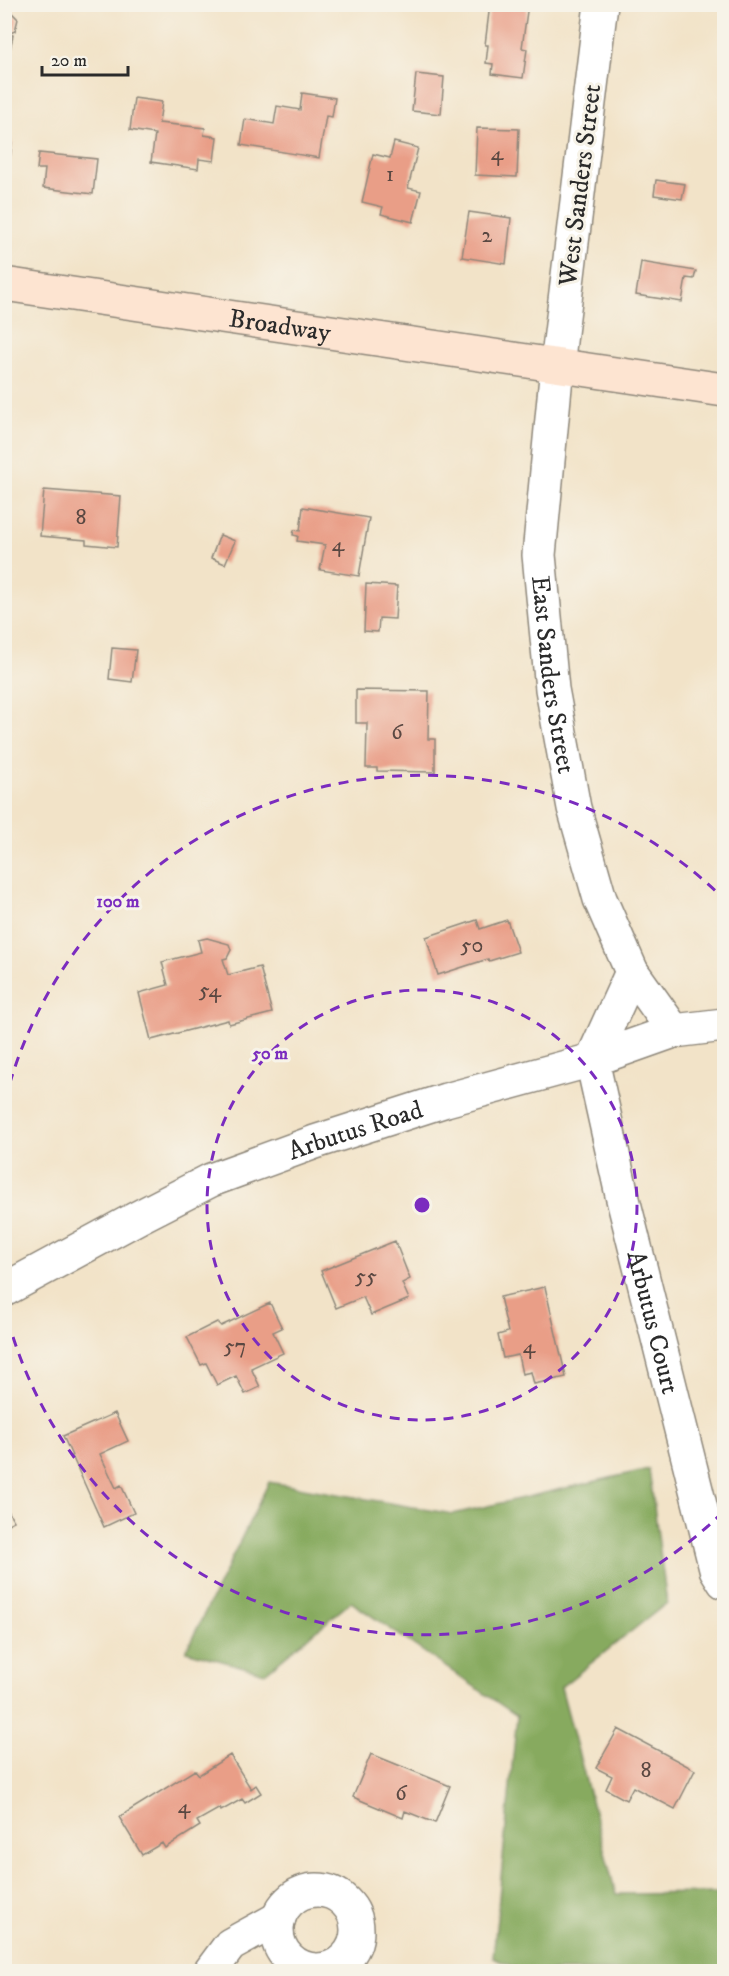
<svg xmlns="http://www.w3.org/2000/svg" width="729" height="1976" viewBox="0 0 729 1976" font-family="'IM FELL DW Pica',serif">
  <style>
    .forest { fill: #87aa5e; stroke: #596a44; stroke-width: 1.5 }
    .building { fill: #e99e87 }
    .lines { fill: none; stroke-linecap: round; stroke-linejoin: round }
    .minor-casing { stroke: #8e877a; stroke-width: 36 }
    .secondary-casing { stroke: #8e877a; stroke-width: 36 }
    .minor { stroke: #fff; stroke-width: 33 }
    .secondary { stroke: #fde4d1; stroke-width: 33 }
    .ring { fill: none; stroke: #7b2cbf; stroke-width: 3; stroke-dasharray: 10 8 }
    .labels { text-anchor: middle; stroke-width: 6; stroke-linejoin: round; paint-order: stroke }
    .number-label { font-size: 22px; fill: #5a4842 }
    .street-label { font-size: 26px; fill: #2b2b2b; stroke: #f7f3e8 }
    .centre { fill: #7b2cbf; stroke: #f7f3e8; stroke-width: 3 }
    .ring-label { font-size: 18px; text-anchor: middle; font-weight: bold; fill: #7b2cbf; stroke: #f7f3e8; stroke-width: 6; stroke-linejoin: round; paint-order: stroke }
  </style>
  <rect width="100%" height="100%" fill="#f7f3e8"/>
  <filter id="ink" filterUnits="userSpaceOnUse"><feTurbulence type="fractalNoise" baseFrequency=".0167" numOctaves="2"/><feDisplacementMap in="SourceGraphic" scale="12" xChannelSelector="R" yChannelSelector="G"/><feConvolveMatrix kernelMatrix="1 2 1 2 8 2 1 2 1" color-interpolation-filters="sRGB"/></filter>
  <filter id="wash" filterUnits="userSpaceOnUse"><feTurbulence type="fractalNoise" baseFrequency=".008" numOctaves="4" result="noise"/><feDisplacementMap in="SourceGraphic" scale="24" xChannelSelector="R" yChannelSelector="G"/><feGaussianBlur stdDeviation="1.35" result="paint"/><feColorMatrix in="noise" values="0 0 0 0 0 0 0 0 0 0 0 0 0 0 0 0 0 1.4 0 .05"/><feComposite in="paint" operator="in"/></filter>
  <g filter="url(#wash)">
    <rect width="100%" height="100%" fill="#f2e3c8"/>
    <path class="forest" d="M649,1469L667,1603L561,1687L616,1894L724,1893V1971H523L493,1958L517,1716L351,1602L265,1673L186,1651L269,1482L453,1514Z"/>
    <g id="blocks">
      <path class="building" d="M4,4H8L7,12L12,13L18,19L15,31L8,34L13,35L7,64H4Z
        M490,4H528L522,48L527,49L523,78L492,74L493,64L486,63L488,45H485Z
        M416,74L444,77L441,114L412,111Z
        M302,93L335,98L332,117L326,116L319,158L241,145L245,119L274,124L277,106L300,110Z
        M134,98L162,102L159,123L205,128L204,135L217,137L214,161L199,159L198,169L151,162L155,134L130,130Z
        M477,128L519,129L517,177L475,175Z
        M4,140L12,141L10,159H4Z
        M394,142L418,148L408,188L421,191L413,222L381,214L383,207L362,202L373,154L390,158Z
        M39,153L97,159L93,194L43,188L45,169H37Z
        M656,180L685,184L682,199L654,195Z
        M469,212L511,218L506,264L462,257Z
        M641,262L696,271L694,279L686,278L682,302L636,295Z
        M44,490L121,496L117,547L86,544V540L40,536Z
        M303,507L369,518L359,576L320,570L325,545L297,541L298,536L293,535L294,530L300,531Z
        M220,535L235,541L225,564L211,558Z
        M366,584L397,586L395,619L379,618L378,632L364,631Z
        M112,648L136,650L132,682L109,679Z
        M356,690L429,691L428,739H435V772L377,771V768H366L367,723H356Z
        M477,920L480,929L507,920L518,952L489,961L488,959L438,975L426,937Z
        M207,938L229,944L231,950L227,958L223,959L228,975L260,967L272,1013L229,1024L228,1020L151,1040L139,993L168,985L162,962L201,952L198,940Z
        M395,1241L410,1279L402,1283L409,1299L371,1315L363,1297L336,1308L321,1271Z
        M545,1287L566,1377L534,1384L531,1372L522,1374L518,1355L503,1358L498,1335L508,1332L500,1297Z
        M270,1303L282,1328L273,1332L283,1353L251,1368L260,1387L245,1394L236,1376L217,1385L206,1363L201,1365L187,1337L217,1322L221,1326Z
        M115,1413L128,1441L100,1454L116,1488L121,1485L134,1513L104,1527L63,1436Z
        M4,1504L14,1521L4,1526Z
        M618,1729L695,1770L675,1809L633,1787L626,1800L606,1789L612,1776L596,1768Z
        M371,1754L450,1786L435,1823L405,1811L403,1818L353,1797Z
        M230,1755L251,1789L256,1785L261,1793L245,1803L242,1799L221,1811L220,1808L197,1821L200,1826L165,1848L162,1843L142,1855L119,1817L195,1770L199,1775Z"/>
    </g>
  </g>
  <g filter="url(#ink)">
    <use href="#blocks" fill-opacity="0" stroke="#8e877a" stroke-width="1.5"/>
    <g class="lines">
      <g class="minor-casing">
        <g id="minor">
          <path id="s1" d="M601,4L557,366L539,555L552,689L574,808L600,899L632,972L674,1031"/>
          <path id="s2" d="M632,972L592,1060L622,1195L716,1569L724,1582"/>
          <path id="s3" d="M4,1290L139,1217L211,1180L315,1142L446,1100L592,1060L674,1031L724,1025"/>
          <circle cx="317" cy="1930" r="40"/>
          <path d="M210,1972L230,1945L279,1918"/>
        </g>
      </g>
      <g class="secondary-casing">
        <g id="secondary">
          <path id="s4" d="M4,284L724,390"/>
        </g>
      </g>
      <use href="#minor" class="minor"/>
      <use href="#secondary" class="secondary"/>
    </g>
  </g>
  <g class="ring">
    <circle cx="422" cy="1205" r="215"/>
    <path d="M723 1512A430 430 0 0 1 5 1309M5 1101A430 430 0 0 1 723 898"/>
  </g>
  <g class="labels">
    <g class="number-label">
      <text x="497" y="160">4</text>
      <text x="390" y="181">1</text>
      <text x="487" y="242">2</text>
      <text x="81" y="524">8</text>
      <text x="338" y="551">4</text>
      <text x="397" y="739">6</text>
      <text x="472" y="952">50</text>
      <text x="210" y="997">54</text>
      <text x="366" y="1283">55</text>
      <text x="235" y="1353">57</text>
      <text x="529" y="1353">4</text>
      <text x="646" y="1777">8</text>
      <text x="401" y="1800">6</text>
      <text x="184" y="1813">4</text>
    </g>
    <g class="street-label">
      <text transform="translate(579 185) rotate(-83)" y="9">West Sanders Street</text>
      <text dy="9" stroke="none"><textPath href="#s4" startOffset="279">Broadway</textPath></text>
      <text dy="9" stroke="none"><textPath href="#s1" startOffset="675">East Sanders Street</textPath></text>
      <text dy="9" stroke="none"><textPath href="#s3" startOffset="387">Arbutus Road</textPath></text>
      <text dy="9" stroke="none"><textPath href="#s2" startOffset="366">Arbutus Court</textPath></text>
    </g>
  </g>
  <circle cx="422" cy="1205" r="9" class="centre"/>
  <g class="ring-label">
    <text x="118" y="907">100 m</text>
    <text x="270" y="1059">50 m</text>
  </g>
  <rect width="729" height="1976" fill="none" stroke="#f7f3e8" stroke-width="24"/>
  <path d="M42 66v9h86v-9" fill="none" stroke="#2b2b2b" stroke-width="3"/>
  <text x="51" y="66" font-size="18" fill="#2b2b2b" stroke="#f7f3e8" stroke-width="4.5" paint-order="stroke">20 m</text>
</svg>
